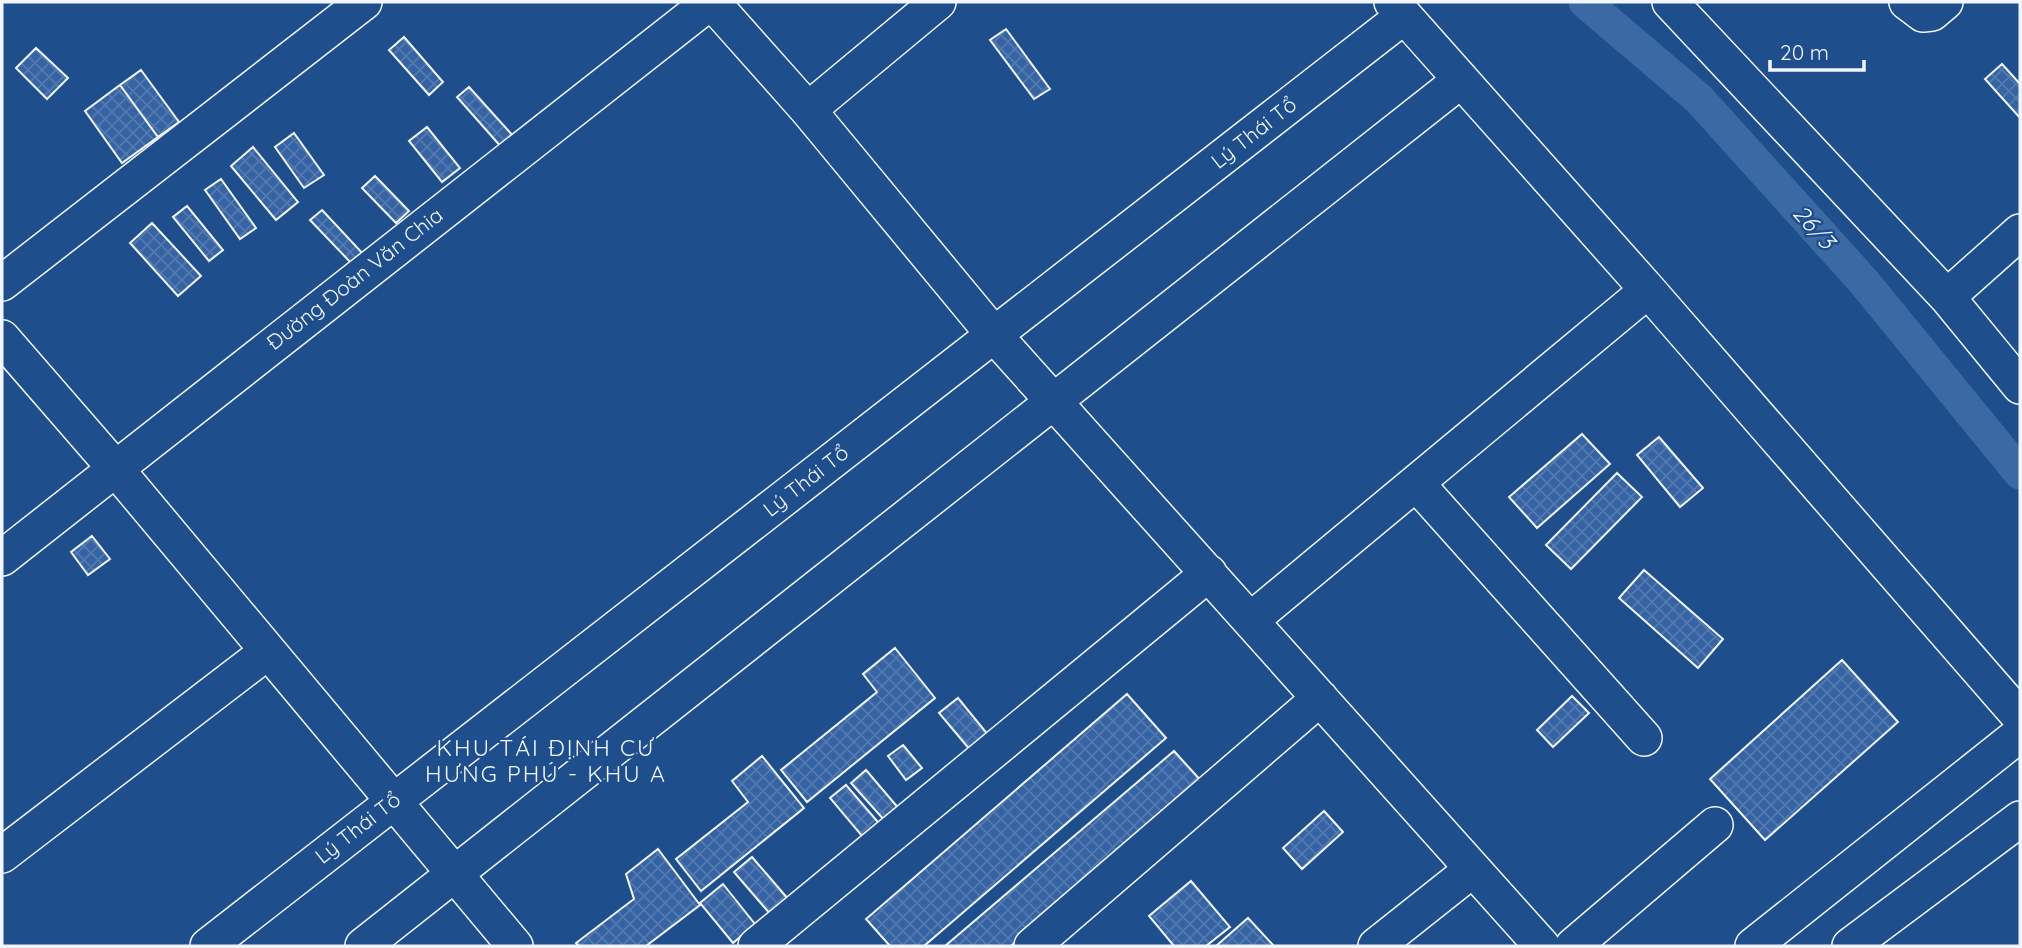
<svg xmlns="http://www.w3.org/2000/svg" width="2022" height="948" viewBox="0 0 2022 948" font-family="Quicksand,sans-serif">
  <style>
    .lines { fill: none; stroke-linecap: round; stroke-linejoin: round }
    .canal { stroke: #3b69a3; stroke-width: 33 }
    .building { fill: url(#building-cross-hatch); stroke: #f2f6ff; stroke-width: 2 }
    .minor-casing { stroke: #f2f6ff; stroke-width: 38 }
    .minor { stroke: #1f4e8c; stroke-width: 35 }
    .labels { text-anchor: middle; stroke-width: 5; stroke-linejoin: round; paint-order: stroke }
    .street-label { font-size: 21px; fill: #f2f6ff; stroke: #1f4e8c }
    .water-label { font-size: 23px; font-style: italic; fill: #f2f6ff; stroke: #1f4e8c }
    .neighbourhood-label { font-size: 23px; letter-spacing: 2px; fill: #f2f6ff; stroke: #1f4e8c }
  </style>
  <defs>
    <pattern id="building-cross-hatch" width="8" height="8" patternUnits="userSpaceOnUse" patternTransform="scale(1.75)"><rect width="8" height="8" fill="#3563a3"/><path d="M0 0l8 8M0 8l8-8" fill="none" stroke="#537ab1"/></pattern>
  </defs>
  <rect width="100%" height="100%" fill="#1f4e8c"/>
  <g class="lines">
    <path class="canal" d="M1585,2L1699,99L1864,282L2020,473"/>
  </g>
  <path class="building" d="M1006,29L1050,89L1034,99L990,40Z
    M404,37L443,82L429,95L389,50Z
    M36,48L68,78L47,99L16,68Z
    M2002,64L2020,84V118L1985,79Z
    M141,70L179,122L158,137L120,85Z
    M120,85L158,137L122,163L85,111Z
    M469,87L515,138L503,149L457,97Z
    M427,127L460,168L442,182L409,141Z
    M294,133L324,175L304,188L275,147Z
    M253,147L298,202L276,220L231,166Z
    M375,176L409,211L396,223L362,188Z
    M221,179L256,228L240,239L205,190Z
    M187,206L223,250L209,261L173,217Z
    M322,210L365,256L354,266L310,220Z
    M152,223L201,276L178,296L130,243Z
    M1582,434L1610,464L1537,528L1509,497Z
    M1659,437L1703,488L1680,507L1637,455Z
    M1617,473L1642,497L1571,569L1546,545Z
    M92,536L110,559L88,575L71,552Z
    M1644,570L1723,639L1698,668L1619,598Z
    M895,648L935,698L807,802L781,770L877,692L863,674Z
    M1842,660L1898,722L1765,840L1710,779Z
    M1127,694L1166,738L924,946H890L866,919Z
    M1572,696L1589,713L1553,747L1537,730Z
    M958,698L994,742L976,757L939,713Z
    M903,745L922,768L906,780L888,756Z
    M1174,751L1203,783L1011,946H945Z
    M762,756L804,808L701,891L676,859L748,802L732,781Z
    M866,770L900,810L886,822L851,783Z
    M846,785L884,829L867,842L830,798Z
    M1324,811L1343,832L1302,869L1283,848Z
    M658,849L700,905L646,946H579L576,943L634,899L626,874Z
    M752,857L789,900L771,915L734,872Z
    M1191,881L1230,927L1206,946H1174L1149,916Z
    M723,884L755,924L733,943L700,903Z
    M1248,918L1274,946H1216Z"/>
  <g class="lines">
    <g class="minor-casing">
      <path id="minor" d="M712,2L808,110L995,336L1542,946
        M1392,2L1648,290L2020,717
        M1670,2L1947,297L2020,386
        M1907,2L1923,14L1932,13L1945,2
        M808,110L938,2
        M2,283L364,2
        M1947,297L2020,232
        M2,338L115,468L515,946
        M1416,483L1644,738
        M2,558L710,2
        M1251,620L1648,290
        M2,855L267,652
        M208,946L1404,16
        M363,946L1461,80
        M756,946L1209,573
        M1032,946L1320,698
        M1376,946L1473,869
        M1573,946L1715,825
        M1753,946L2020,734
        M1850,946L2020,819"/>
    </g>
    <use href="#minor" class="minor"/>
  </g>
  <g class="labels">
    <g class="street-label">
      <text transform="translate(1254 133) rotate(-38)" y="7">Lý Thái Tổ</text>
      <text transform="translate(355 279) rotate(-38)" y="7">Đường Đoàn Văn Chia</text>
      <text transform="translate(806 481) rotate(-38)" y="7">Lý Thái Tổ</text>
      <text transform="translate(358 828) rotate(-38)" y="7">Lý Thái Tổ</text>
    </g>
    <g class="water-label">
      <text transform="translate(1814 227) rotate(48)" y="8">26/3</text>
    </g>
    <g class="neighbourhood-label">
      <text x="546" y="756">KHU TÁI ĐỊNH CƯ<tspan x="546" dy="26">HƯNG PHÚ - KHU A</tspan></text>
    </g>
  </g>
  <rect width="2022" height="948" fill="none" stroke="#f2f6ff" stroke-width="7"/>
  <path d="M1770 60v10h94v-10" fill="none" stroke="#f2f6ff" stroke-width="3.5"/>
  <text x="1780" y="60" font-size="21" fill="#f2f6ff" stroke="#1f4e8c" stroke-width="5" paint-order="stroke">20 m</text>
</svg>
